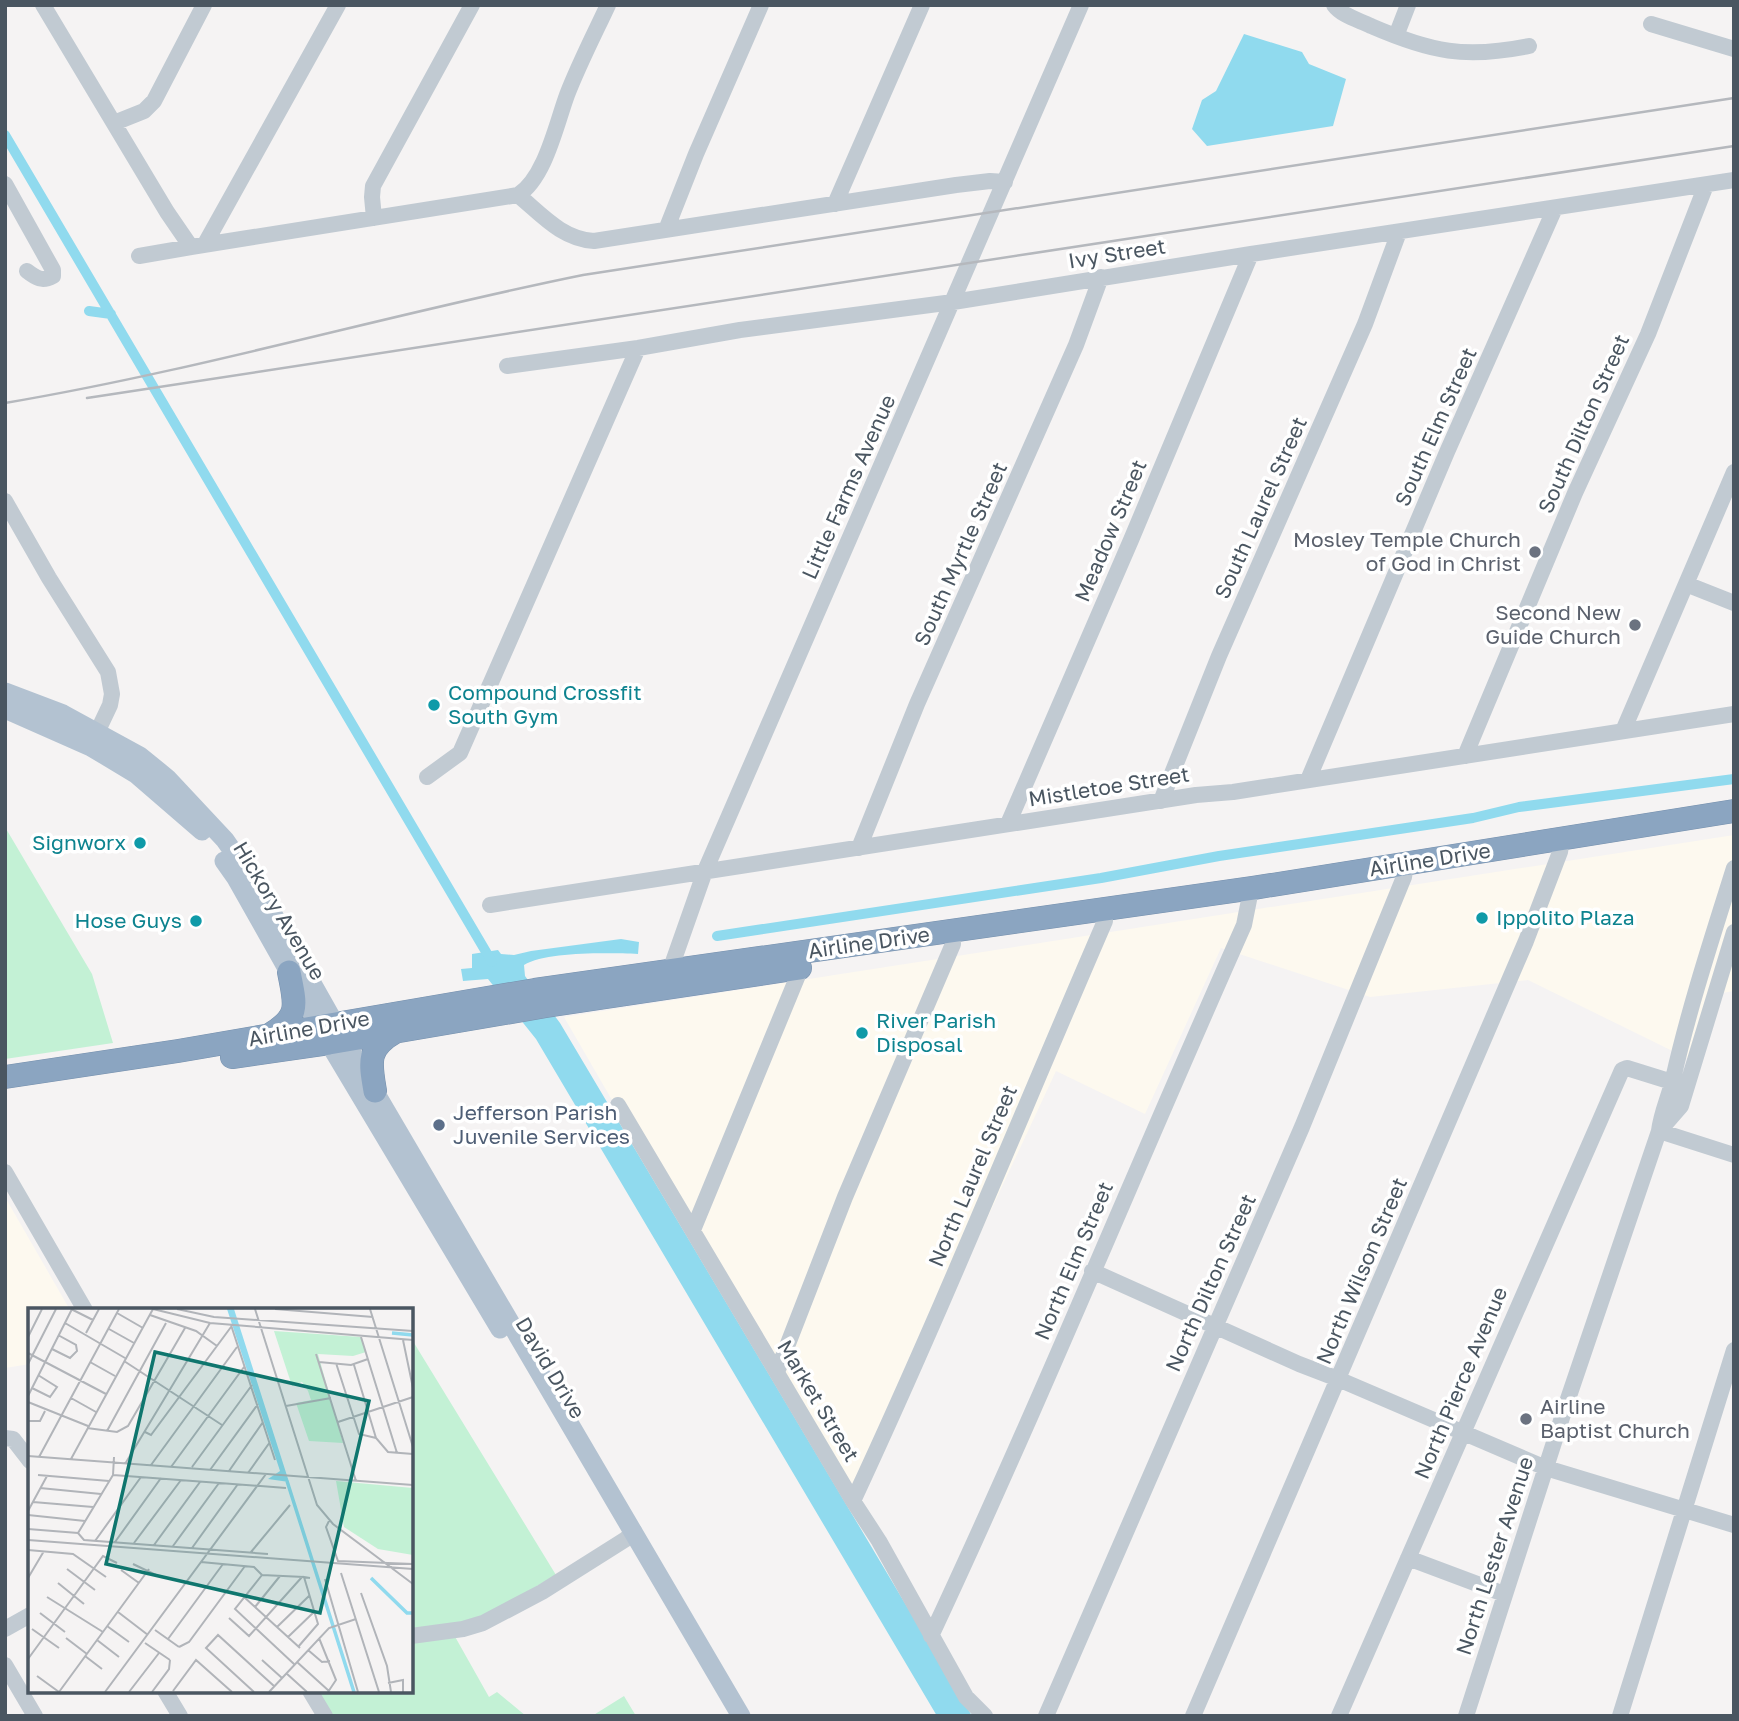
<svg xmlns="http://www.w3.org/2000/svg" width="1739" height="1721" viewBox="0 0 1739 1721" font-family="'Golos Text',sans-serif">
  <style>
    .commercial { fill: #fdf9ef }
    .green { fill: #c3f1d5 }
    .water { fill: #90daee }
    .lines { fill: none; stroke-linecap: round; stroke-linejoin: round }
    .canal { stroke: #90daee; stroke-width: 10 }
    .highway-casing { stroke: #7690ad; stroke-width: 24 }
    .minor { stroke: #c1cad2; stroke-width: 16 }
    .major { stroke: #b3c2d1; stroke-width: 19 }
    .highway { stroke: #8ba5c1; stroke-width: 23 }
    .rail { stroke: #b5b8bd; stroke-width: 2.5 }
    .worship-dot { fill: #6b7280; stroke: #fff; stroke-width: 2.5 }
    .culture-dot { fill: #0f9aa8; stroke: #fff; stroke-width: 2.5 }
    .service-dot { fill: #5c6f8a; stroke: #fff; stroke-width: 2.5 }
    .labels { text-anchor: middle; stroke-width: 7; stroke-linejoin: round; paint-order: stroke }
    .street-label { font-size: 21px; fill: #4a5661; stroke: #fff }
    .worship-label { font-size: 21px; fill: #5b616d; stroke: #fff; text-anchor: end }
    .culture-label { font-size: 21px; fill: #0d838f; stroke: #fff; text-anchor: start }
    .service-label { font-size: 21px; fill: #4e5e75; stroke: #fff; text-anchor: start }
    .inset-river { fill: none; stroke: #90daee; stroke-width: 3.5 }
    .inset-road { fill: none; stroke: #b1b4b9; stroke-width: 2 }
    .view { fill: #0f766e; fill-opacity: 0.15; stroke: #0f766e; stroke-width: 3.5 }
    .inset-edge { fill: none; stroke: #4a5661; stroke-width: 3.5 }
  </style>
  <rect width="100%" height="100%" fill="#f5f3f3"/>
  <path class="commercial" d="M1734,835V991L1722,993L1699,1064L1528,980L1370,997L1221,948L1145,1114L1056,1071L850,1512L564,1017Z
    M5,1197L70,1310H30V1364L5,1368Z"/>
  <path class="green" d="M5,827L92,974L113,1043L5,1059Z
    M411,1338L556,1575L482,1618L449,1626L489,1697L497,1692L526,1716H327L314,1691H411Z
    M624,1696L636,1716H592Z"/>
  <path class="water" d="M1244,34L1302,52L1309,64L1346,79L1333,126L1207,146L1192,129L1202,100L1216,91Z
    M621,939L639,942L638,954C610,953 547,951 524,965L525,976L560,1023L972,1716H937L536,1039L488,979L463,981L461,969L472,968V954L498,950L501,954L514,955L531,951Z"/>
  <g class="lines">
    <path class="canal" d="M5,135L492,962
      M89,311L111,314
      M717,936L1101,878L1219,856L1473,818L1519,807L1734,779"/>
    <g class="highway-casing">
      <path id="highway" d="M271,1034C301,1015 295,1004 289,972
        M232,1057L329,1043L546,1006L800,968
        M5,1077L178,1051L535,990L1253,888L1734,811
        M375,1091C370,1062 367,1048 395,1032"/>
    </g>
    <path class="minor" d="M43,5L167,212L191,247L139,256
      M1334,5C1342,16 1359,20 1371,26C1431,52 1465,59 1529,46
      M1651,24L1734,49
      M1396,36L1408,5
      M114,123L144,111L154,101L204,5
      M5,184L53,270V276C42,282 36,278 27,271
      M518,195C542,215 562,239 594,241L956,185L990,181L1005,182
      M835,204L922,5
      M374,218L372,197L373,186L472,5
      M666,230L696,154L761,5
      M205,244L338,5
      M191,247L518,195C545,178 556,125 567,95C579,64 594,35 608,5
      M507,366L638,348L740,330L953,302L1251,254L1734,180
      M5,501L49,578L108,672L112,694L110,705L93,741
      M1686,584L1734,603
      M1623,731L1734,472
      M1465,756L1575,493L1648,334L1706,185
      M427,777L460,753L638,348
      M1308,780L1447,452L1555,208
      M1161,801L1219,656L1365,324L1399,232
      M1008,824L1131,540L1251,254
      M859,848L917,704L1076,345L1101,277
      M490,905L1196,795L1233,792L1734,714
      M667,979L705,871L1081,5
      M618,1105L853,1501L879,1541L966,1697L985,1716
      M1661,1129L1681,1106L1734,932
      M1659,1131L1734,1155
      M5,1172L85,1310
      M693,1230L801,968L802,960
      M1092,1271L1299,1364L1338,1379L1546,1468L1734,1525
      M777,1372L845,1197L953,944L952,932
      M5,1438L13,1439L30,1461
      M853,1501C942,1310 1021,1115 1105,921L1104,910
      M1408,1558L1504,1594
      M5,1629L30,1615
      M411,1636L463,1629L483,1623L542,1592L626,1539L634,1531
      M931,1636C1041,1401 1139,1161 1244,925L1249,900
      M5,1665L35,1716
      M165,1691L180,1716
      M310,1691L325,1716
      M1046,1716L1302,1127L1404,877L1406,864
      M1193,1716L1526,941L1560,852L1562,839
      M1339,1716L1622,1070L1627,1068L1672,1082
      M1466,1716L1567,1402L1659,1131C1661,1113 1669,1097 1673,1079C1689,1008 1712,938 1734,868
      M1620,1716L1734,1350"/>
    <path class="major" d="M5,692L63,714L140,756L167,778L225,840L257,886L335,1024L741,1716
      M5,709L91,747L136,774L202,831
      M224,861L236,878L329,1043L500,1329"/>
    <use href="#highway" class="highway"/>
    <path class="rail" d="M87,398L1734,146
      M5,403C200,370 390,314 583,275L1734,98"/>
  </g>
  <g class="worship-dot">
    <circle cx="1535" cy="552" r="7"/>
    <circle cx="1635" cy="625" r="7"/>
    <circle cx="1526" cy="1419" r="7"/>
  </g>
  <g class="culture-dot">
    <circle cx="434" cy="705" r="7"/>
    <circle cx="140" cy="843" r="7"/>
    <circle cx="1482" cy="918" r="7"/>
    <circle cx="196" cy="921" r="7"/>
    <circle cx="862" cy="1033" r="7"/>
  </g>
  <circle class="service-dot" cx="439" cy="1125" r="7"/>
  <g class="labels">
    <g class="street-label">
      <text transform="translate(1117 254) rotate(-9)" y="7">Ivy Street</text>
      <text transform="translate(1584 424) rotate(-66)" y="7">South Dilton Street</text>
      <text transform="translate(1436 427) rotate(-66)" y="7">South Elm Street</text>
      <text transform="translate(849 487) rotate(-66)" y="7">Little Farms Avenue</text>
      <text transform="translate(1261 508) rotate(-66)" y="7">South Laurel Street</text>
      <text transform="translate(1111 531) rotate(-67)" y="7">Meadow Street</text>
      <text transform="translate(961 554) rotate(-66)" y="7">South Myrtle Street</text>
      <text transform="translate(1109 787) rotate(-9)" y="7">Mistletoe Street</text>
      <text transform="translate(1430 860) rotate(-9)" y="7">Airline Drive</text>
      <text transform="translate(279 911) rotate(59)" y="7">Hickory Avenue</text>
      <text transform="translate(869 943) rotate(-8)" y="7">Airline Drive</text>
      <text transform="translate(309 1029) rotate(-10)" y="7">Airline Drive</text>
      <text transform="translate(973 1176) rotate(-67)" y="7">North Laurel Street</text>
      <text transform="translate(1074 1261) rotate(-67)" y="7">North Elm Street</text>
      <text transform="translate(1362 1271) rotate(-67)" y="7">North Wilson Street</text>
      <text transform="translate(1211 1283) rotate(-66)" y="7">North Dilton Street</text>
      <text transform="translate(550 1368) rotate(59)" y="7">David Drive</text>
      <text transform="translate(1461 1383) rotate(-67)" y="7">North Pierce Avenue</text>
      <text transform="translate(818 1401) rotate(59)" y="7">Market Street</text>
      <text transform="translate(1495 1556) rotate(-72)" y="7">North Lester Avenue</text>
    </g>
    <g class="worship-label">
      <text x="1521" y="547">Mosley Temple Church<tspan x="1521" dy="24">of God in Christ</tspan></text>
      <text x="1621" y="620">Second New<tspan x="1621" dy="24">Guide Church</tspan></text>
      <text x="1540" y="1414" text-anchor="start">Airline<tspan x="1540" dy="24">Baptist Church</tspan></text>
    </g>
    <g class="culture-label">
      <text x="448" y="700">Compound Crossfit<tspan x="448" dy="24">South Gym</tspan></text>
      <text x="126" y="850" text-anchor="end">Signworx</text>
      <text x="1496" y="925">Ippolito Plaza</text>
      <text x="182" y="928" text-anchor="end">Hose Guys</text>
      <text x="876" y="1028">River Parish<tspan x="876" dy="24">Disposal</tspan></text>
    </g>
    <g class="service-label">
      <text x="453" y="1120">Jefferson Parish<tspan x="453" dy="24">Juvenile Services</tspan></text>
    </g>
  </g>
  <g transform="translate(28 1308)">
    <rect width="385" height="385" fill="#f5f3f3"/>
    <path d="M246,23L333,29L338,44L325,48L290,46L315,135L281,133L268,95L283,92L280,83L274,74L264,78ZM308,173L385,180V247L350,241L316,219Z" fill="#c3f1d5"/>
    <path d="M199,1H206L261,174L240,171L252,163Z" fill="#90daee"/>
    <path class="inset-river" d="M364,25L385,27M259,173L326,384M343,270L379,305H385"/>
    <path class="inset-road" d="M43,1L65,12M125,1L182,15L385,32M149,1L186,9L385,23M227,1L289,197L305,216L385,276M247,1L345,9M342,1L385,139M89,5L115,20M122,7L168,23L189,38M37,15L97,50M203,17L247,152M81,21L106,35M58,25L71,1M0,29L14,1M333,29L369,145M375,32L385,80M24,41L42,50L49,43L48,37L30,27M0,45L78,86M288,46L328,173M96,53L194,117M62,54L87,68M291,54L323,57L340,51M308,55L331,126L348,130M0,56L28,1M326,57L348,130L360,144L385,146M4,80L22,89L29,79L10,67M0,88L44,1M43,90L68,104M0,94L60,118M258,98L303,90M0,113H12L17,103M310,114L385,89M59,120L89,124L100,118L157,20M79,123L138,15M117,124L123,127L203,19M0,148L385,177M11,149L91,1M43,151L125,1M97,156L182,15M123,157L209,39M143,159L216,59M164,159L224,77M182,162L230,96M201,163L235,114M220,165L242,134M10,167L81,173M85,167L258,180M12,180L73,186M5,194L65,199M0,203L19,168M0,207L57,213M302,211L298,219L310,253L385,256M0,221L50,225L56,232L240,246M50,225L85,167L86,149M0,232L385,261M67,233L113,169M87,234L133,170M106,235L153,172M126,237L172,174M145,238L191,175M164,240L210,176M0,242L45,246L78,269M223,244L262,197M173,254L226,259L234,267M105,256L128,267M39,261L67,282M93,262L111,275M313,265L351,384M234,267L207,301L266,356M234,267L276,269M0,270L16,243M297,271L330,384M30,275L56,296M333,285L359,358L363,384M19,289L75,324M216,289L272,340M227,299L252,268M90,304L120,327M12,305L37,324M201,310L221,328L274,269M79,318L101,334M249,319L282,287M4,321L31,340M127,322L151,339M260,329L287,303M38,330L59,346M291,330L308,372L300,384M140,331L195,256M69,332L91,349M117,335L142,352M151,339L161,334L217,258M270,339L290,316L276,269L282,270M280,342L294,354L302,353M57,348L74,361M0,351L75,248L89,255M234,352L254,370M269,354L301,383M258,365L279,384M9,368L31,384M360,375L375,372V384M145,383L168,352L204,384M31,384L121,261M77,384L238,166M101,384L131,345M124,384L141,361L142,352M226,384L178,340L190,327L246,378M241,384L301,320L328,311"/>
    <path class="view" d="M127,44L341,93L292,305L78,256Z"/>
    <rect width="385" height="385" class="inset-edge"/>
  </g>
  <rect width="1739" height="1721" fill="none" stroke="#4a5661" stroke-width="14"/>
</svg>
